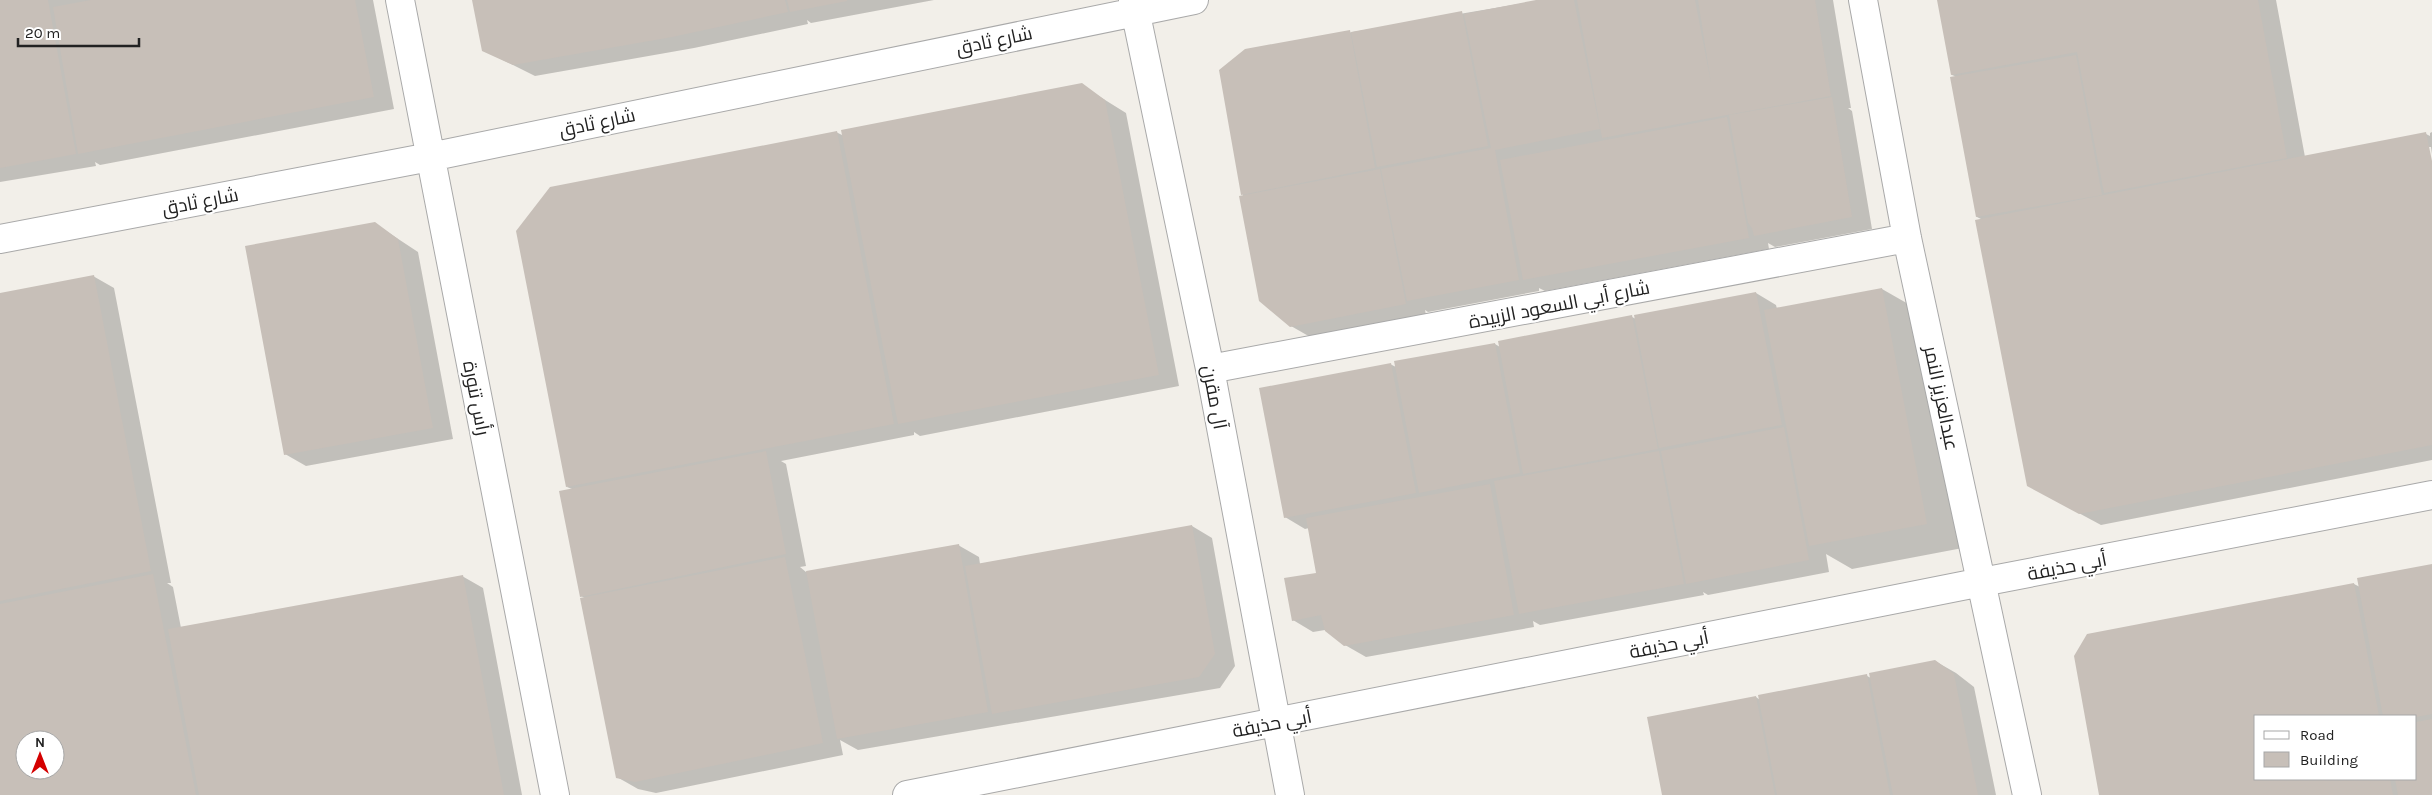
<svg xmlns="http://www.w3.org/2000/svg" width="2432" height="795" viewBox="0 0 2432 795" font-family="Karla,Cairo,sans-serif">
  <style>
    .shadow { fill: #0003; fill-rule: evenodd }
    .building { fill: #c7bfb8; fill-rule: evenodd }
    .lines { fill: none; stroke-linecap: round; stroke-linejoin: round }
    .street-casing { stroke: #a9a9a9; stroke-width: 30 }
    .street { stroke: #fff; stroke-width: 28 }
    .labels { text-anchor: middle; stroke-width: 4.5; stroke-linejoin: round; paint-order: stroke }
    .street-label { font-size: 19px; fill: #222; stroke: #fff }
  </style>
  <rect width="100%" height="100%" fill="#f2efe9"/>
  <path class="shadow" d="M0,0H373L394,109L100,165L95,162L96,166L0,182Z
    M474,0H934L811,23L807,20L808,24L694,48L535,76L483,50Z
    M1543,0H1833L1851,108H1848L1852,111L1872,229L1775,247L1768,243L1769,249L1545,291L1539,288V291L1428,312L1425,310L1426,315L1312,338L1291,326L1243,196L1220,71L1246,50Z
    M1938,0H2276L2305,157L2426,134L2430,136V133L2432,132V154L2431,147H2428L2432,168V460L2101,525L2049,497L1983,220L1977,217L1957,77L1952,75Z
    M1081,85L1126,113L1179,386L920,436L914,432V435L781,461L786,464L806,566L800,567L806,572L958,545L979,557L980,564L1192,526L1212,538L1235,666L1220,688L858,750L840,740L843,755L656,793L638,789L617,777L585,598L581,596L572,489L567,487L836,132L844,136Z
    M374,223L418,252L453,439L306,466L285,454Z
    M93,276L114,288L171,583H167L173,587L181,628L462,576L483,588L522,795H0V295ZM25,740H55V770H25Z
    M1882,289L1924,313L1968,547L1852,569L1826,554L1829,572L1708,595L1703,592L1704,595L1540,625L1533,621L1534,627L1366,657L1345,645L1325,630L1313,632L1293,620L1317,574L1309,528L1305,529L1285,517L1390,364L1396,367L1495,344L1500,347L1632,317L1636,319L1756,293L1776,305L1777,309Z
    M2432,565V795H2101L2354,584L2360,587ZM2256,716H2416V779H2256Z
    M1935,661L1956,673L1974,687L1996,795H1663L1756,697L1760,700L1867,676L1871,678Z"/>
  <path class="building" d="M0,0H48L76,154L0,168Z
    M91,0H355L374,97L78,154L53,7Z
    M472,0H785L788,12L672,37L513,65L482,51Z
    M787,0H847V1L790,12Z
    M1536,0H1574L1600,129L1495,150L1519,280L1407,301L1381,169L1491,148L1464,14Z
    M1577,0H1695L1711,83L1698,0H1815L1831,96L1602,138Z
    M1937,0H2258L2287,158L2104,193L2077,52L1951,75Z
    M1462,11L1488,146L1377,167L1351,32Z
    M1350,30L1375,168L1241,195L1219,70L1245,49Z
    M2076,55L2102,195L1976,217L1950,77Z
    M1082,83L1105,100L1159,375L898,424L841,130Z
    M1832,97L1852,217L1754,236L1752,228L1748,223L1729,115Z
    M1727,117L1749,238L1523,280L1500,160Z
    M837,131L894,424L566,487L516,231L550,187Z
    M2426,132L2432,161V445L2079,514L2027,486L1975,220Z
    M1380,169L1406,304L1290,327L1259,301L1239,196Z
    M375,222L398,239L433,428L284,455L245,246Z
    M94,275L151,571L0,601V293Z
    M1882,288L1927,524L1809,546L1764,310Z
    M1756,292L1782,425L1659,448L1634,315Z
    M1632,315L1658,449L1523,474L1498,341Z
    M1495,343L1520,473L1419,493L1394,361Z
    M1391,363L1416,493L1284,518L1259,388Z
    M1784,427L1809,560L1686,584L1661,451Z
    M766,451L786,554L580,597L559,491Z
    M1659,451L1684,584L1519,614L1494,481Z
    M1490,484L1514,615L1344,646L1325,631L1321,615L1292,621L1284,578L1316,573L1306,518Z
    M1192,525L1215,654L1199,677L992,714L965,566Z
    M959,544L988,712L837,739L806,571Z
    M785,557L823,743L635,782L616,778L580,598Z
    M2432,564V714L2416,717L2383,716L2357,578Z
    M153,574L196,795H0V604ZM25,740H55V770H25Z
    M463,575L504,795H199L168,629Z
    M2354,583L2379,716H2256V779H2390L2393,795H2099L2074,656L2087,634Z
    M1935,660L1954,674L1978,795H1893L1869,673Z
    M1867,674L1890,795H1777L1758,695Z
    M1756,696L1775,795H1662L1647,717Z
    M2432,719V795H2398L2395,779H2416V722Z"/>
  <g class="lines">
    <g class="street-casing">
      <path id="street" d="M400,0L555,795
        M1133,0L1210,369L1290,795
        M1863,0L1907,238L2027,795
        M0,239L430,157L1194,0
        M1210,369L1907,238
        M907,795L1982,582L2432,495"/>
    </g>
    <use href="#street" class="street"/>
  </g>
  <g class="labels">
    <g class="street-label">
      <text transform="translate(994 40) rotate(-12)" y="7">شارع ثادق</text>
      <text transform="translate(597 122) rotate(-12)" y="7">شارع ثادق</text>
      <text transform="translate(200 201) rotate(-11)" y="7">شارع ثادق</text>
      <text transform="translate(1559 304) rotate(-11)" y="7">شارع أبي السعود الزبيدة</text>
      <text transform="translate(1215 397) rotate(79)" y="7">آل مقرن</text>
      <text transform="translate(477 398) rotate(79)" y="7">رأس تنورة</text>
      <text transform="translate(1942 398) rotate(78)" y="7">عبدالعزيز النمر</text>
      <text transform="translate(2067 566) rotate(-11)" y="7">أبي حذيفة</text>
      <text transform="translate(1669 644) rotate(-11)" y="7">أبي حذيفة</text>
      <text transform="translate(1272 723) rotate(-11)" y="7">أبي حذيفة</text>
    </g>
  </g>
  <rect x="2254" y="715" width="162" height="65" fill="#ffffff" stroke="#a7a7a7"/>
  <rect x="2264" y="731" width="25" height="8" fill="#ffffff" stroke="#a7a7a7"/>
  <text x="2300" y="740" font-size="15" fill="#222222">Road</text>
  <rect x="2264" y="752" width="25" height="15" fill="#c7bfb8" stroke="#a7a7a7"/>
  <text x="2300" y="765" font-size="15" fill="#222222">Building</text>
  <g transform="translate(40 755)"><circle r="24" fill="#ffffff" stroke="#a7a7a7"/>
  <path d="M0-4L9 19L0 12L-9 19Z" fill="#d40000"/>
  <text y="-8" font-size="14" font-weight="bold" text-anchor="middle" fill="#222222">N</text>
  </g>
  <path d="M18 38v8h121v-8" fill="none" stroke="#222222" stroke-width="2.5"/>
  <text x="25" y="38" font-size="15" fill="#222222" stroke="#ffffff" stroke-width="4" paint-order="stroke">20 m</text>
</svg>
